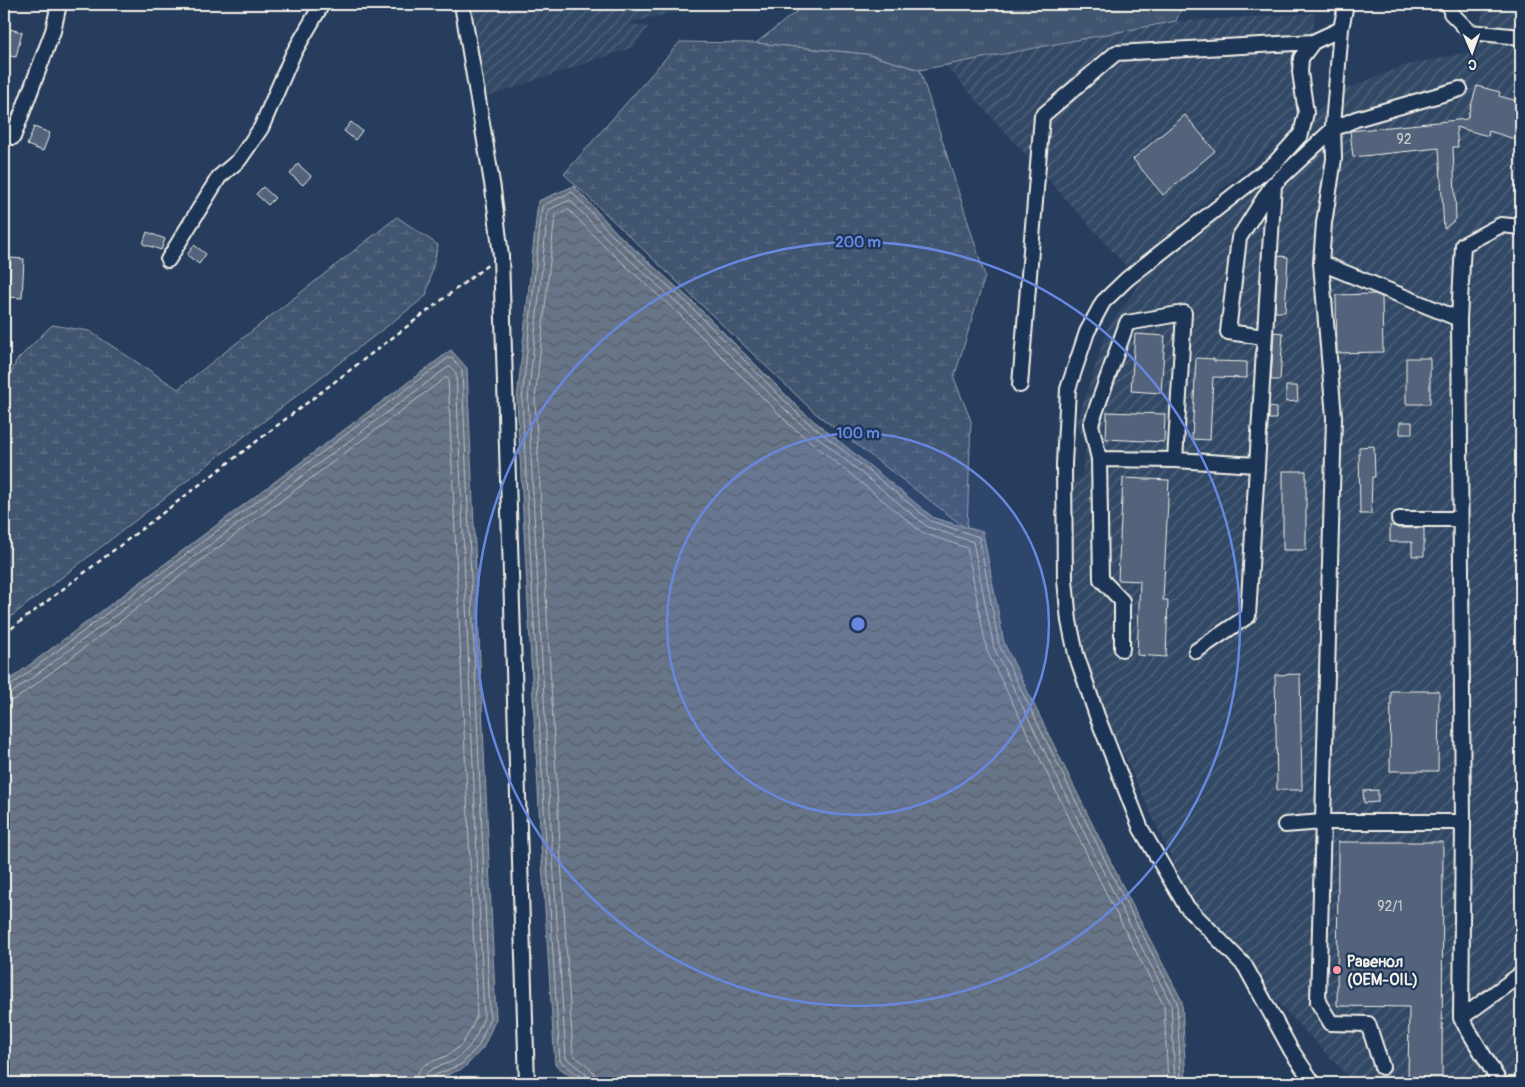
<svg xmlns="http://www.w3.org/2000/svg" width="1525" height="1087" viewBox="0 0 1525 1087" font-family="Pangolin,sans-serif">
  <style>
    .industrial { fill: url(#industrial-furrows) }
    .grass { fill: url(#grass-tufts); stroke: #9aa2ac }
    .wetland { fill: url(#wetland-marsh); stroke: #9aa2ac }
    .water { fill: url(#water-waves); stroke: #9fa7ae }
    .lines { fill: none; stroke-linecap: round; stroke-linejoin: round }
    .shore { stroke: #bcbfc2; stroke-width: 1 }
    .building { fill: #52647b; stroke: #f4f1e8 }
    .minor-casing { stroke: #f4f1e8; stroke-width: 18 }
    .path { stroke: #f4f1e8; stroke-width: 2.5; stroke-dasharray: 5 4; stroke-linecap: butt }
    .minor { stroke: #1d3557; stroke-width: 14 }
    .ring { fill: none; stroke: #6887de; stroke-width: 2.5 }
    .poi-dot { fill: #ff9aa2; stroke: #1d3557; stroke-width: 2 }
    .labels { text-anchor: middle; stroke-width: 4.5; stroke-linejoin: round; paint-order: stroke }
    .number-label { font-size: 14px; fill: #cccecd }
    .poi-label { font-size: 16px; font-weight: bold; fill: #f4f1e8; stroke: #1d3557; text-anchor: start }
    .centre { fill: #6887de; stroke: #1d3557; stroke-width: 2.5 }
    .ring-label { font-size: 15px; text-anchor: middle; font-weight: bold; fill: #6887de; stroke: #1d3557; stroke-width: 4.5; stroke-linejoin: round; paint-order: stroke }
  </style>
  <defs>
    <pattern id="industrial-furrows" width="10" height="10" patternUnits="userSpaceOnUse" patternTransform="scale(1.25)"><rect width="10" height="10" fill="#334966"/><path d="M-1 1l2-2M0 10L10 0M9 11l2-2" fill="none" stroke="#51647c"/></pattern>
    <pattern id="grass-tufts" width="24" height="20" patternUnits="userSpaceOnUse" patternTransform="scale(1.25)"><rect width="24" height="20" fill="#40546f"/><path d="M3 7l-1-3M5 7V3M7 7l1-3M15 17l-1-3M17 17v-4M19 17l1-3" fill="none" stroke="#5c6d84"/></pattern>
    <pattern id="wetland-marsh" width="20" height="14" patternUnits="userSpaceOnUse" patternTransform="scale(1.25)"><rect width="20" height="14" fill="#40546f"/><path d="M1 5h8M5 5V1M11 12h8M15 12V8" fill="none" stroke="#5c6d84"/></pattern>
    <pattern id="water-waves" width="16" height="10" patternUnits="userSpaceOnUse" patternTransform="scale(1.25)"><rect width="16" height="10" fill="#677588"/><path d="M0 5q4-4 8 0t8 0" fill="none" stroke="#585e67"/></pattern>
  </defs>
  <rect width="100%" height="100%" fill="#263d5d"/>
  <filter id="ink" filterUnits="userSpaceOnUse"><feTurbulence type="fractalNoise" baseFrequency=".02" numOctaves="2"/><feDisplacementMap in="SourceGraphic" scale="10" xChannelSelector="R" yChannelSelector="G"/><feConvolveMatrix kernelMatrix="1 2 1 2 8 2 1 2 1" color-interpolation-filters="sRGB"/></filter>
  <g filter="url(#ink)">
    <path class="industrial" d="M453,4H785L694,8L628,23L648,27L634,47L480,99Z
      M1485,4H1521V1083H1354L1200,920L1093,688L1075,609L1072,485L1082,476L1086,443L1076,425L1108,327L1147,274L1287,133L1128,268L919,37L1315,13L1308,89L1297,93L1294,127L1347,89L1403,66L1473,51Z"/>
    <path class="grass" d="M914,4H1183L1176,21L920,70L866,54L756,43L801,8Z"/>
    <path class="wetland" d="M680,42L756,43L866,54L920,70L985,276L954,378L971,421L967,529L815,413L564,174Z
      M397,217L438,245L426,296L4,622V392L16,361L52,325L89,331L178,389Z"/>
    <path class="water" d="M574,186L617,233L693,302L802,411L934,518L983,532L1004,643L1126,893L1182,1001L1186,1083H581L555,1065L541,846L517,400L538,201Z
      M451,350L467,368L496,1019L483,1048L464,1068L431,1082L386,1083H4V684Z"/>
    <g class="lines">
      <path class="shore" d="M4,688L9,687L448,358H452L462,371L490,1018L479,1045L462,1064L431,1077L429,1079V1083
        M4,694L13,692L448,367H451L456,373L484,1017C478,1033 473,1045 459,1057C448,1067 423,1065 422,1083
        M4,702L11,701L17,698L445,378H448L477,1015C471,1029 466,1042 454,1051C440,1063 416,1059 415,1083
        M583,1083L581,1077L560,1061L546,846L522,400L542,206L572,192L613,236L689,305L799,415L931,521L979,537L999,645L1122,895L1177,1002L1181,1083
        M589,1083L586,1074L566,1058L552,846L528,400L548,210L570,200L609,241L685,310L795,419L928,527L973,542L994,648L1116,898L1171,1004L1175,1083
        M597,1083C596,1067 582,1064 573,1054L560,845L535,400L555,215L568,209L604,246L680,315L790,425L923,533L967,548L987,651L1110,901L1164,1006L1168,1083"/>
    </g>
    <path class="building" d="M9,29L22,32L16,57L4,55Z
      M1477,86L1500,92L1499,96L1521,102V141L1489,131L1488,136L1456,127L1458,147H1453L1456,219L1444,229L1439,148L1353,157L1350,131L1467,119Z
      M1185,115L1215,151L1163,195L1133,159Z
      M351,122L362,131L355,140L344,131Z
      M34,127L50,133L43,151L27,145Z
      M298,164L311,176L303,185L290,174Z
      M263,187L275,198L268,205L256,194Z
      M147,232L165,239L161,250L143,244Z
      M194,245L206,254L199,264L187,255Z
      M1278,256L1288,257L1285,312H1275Z
      M11,258L24,259L22,298L8,297Z
      M1375,294L1382,297L1383,352L1337,353L1336,295Z
      M1274,332L1283,333L1280,380H1271Z
      M1135,334L1165,336L1161,393L1131,391Z
      M1196,358L1214,359V361L1247,362V378L1213,377L1210,440L1192,439Z
      M1406,358H1430V404H1406Z
      M1286,386H1297L1298,401L1286,402Z
      M1269,407L1276,408V419H1269Z
      M1107,412L1165,414L1164,442L1106,439Z
      M1400,422H1412V434H1400Z
      M1374,446L1375,477H1372L1371,514H1360L1359,447Z
      M1283,471H1306V550H1283Z
      M1123,478L1169,480L1163,600H1168L1166,657L1137,655L1140,581L1118,580Z
      M1390,525L1399,528H1424V556H1412V542H1390Z
      M1300,674L1302,790H1277L1275,675Z
      M1391,691H1439L1438,771H1390Z
      M1378,790V802L1364,803L1363,791Z
      M1338,842H1443L1442,1083H1408L1409,1007L1337,1006Z"/>
    <g class="lines">
      <g class="minor-casing">
        <path id="minor" d="M462,4L493,189L501,256L527,1083
          M1346,4L1341,29L1333,125L1334,159L1324,223L1321,263L1334,417L1318,1002L1331,1023L1368,1024L1382,1067
          M1451,4V13L1470,32L1521,37
          M13,137L53,31L59,4
          M168,260L219,177L239,160L261,128L293,54L322,4
          M1321,263L1459,319
          M1264,337L1228,332L1239,238L1273,184
          M1020,385L1042,116L1116,53L1313,42L1341,29
          M1099,459L1175,460L1257,465
          M1399,519H1460
          M1122,649V601L1101,579L1099,459L1091,424L1127,323L1184,313L1175,460
          M1196,651L1248,616L1274,184L1333,129L1356,119L1460,89
          M1285,825L1322,822H1463
          M1461,1018L1521,974
          M1313,1083L1291,1050L1245,966L1186,906L1141,829L1097,716L1076,654L1069,621L1065,580L1064,464L1068,389L1087,332L1103,302L1127,279L1275,163L1301,134L1306,113L1300,72L1301,58L1313,42
          M1500,1083L1461,1018L1463,822L1459,319L1463,245L1501,225L1521,227"/>
      </g>
      <path class="path" d="M4,634L489,264"/>
      <use href="#minor" class="minor"/>
    </g>
  </g>
  <circle cx="858" cy="624" r="191" fill="#6887de" fill-opacity=".12"/>
  <g class="ring">
    <circle cx="858" cy="624" r="191"/>
    <circle cx="858" cy="624" r="382"/>
  </g>
  <circle class="poi-dot" cx="1337" cy="970" r="5"/>
  <g class="labels">
    <g class="number-label">
      <text x="1404" y="144">92</text>
      <text x="1390" y="911">92/1</text>
    </g>
    <g class="poi-label">
      <text x="1347" y="967">Равенол<tspan x="1347" dy="18">(OEM-OIL)</tspan></text>
    </g>
  </g>
  <circle cx="858" cy="624" r="8" class="centre"/>
  <g class="ring-label">
    <text x="858" y="247">200 m</text>
    <text x="858" y="438">100 m</text>
  </g>
  <rect width="1525" height="1087" fill="none" stroke="#1d3557" stroke-width="20"/>
  <rect x="10" y="10" width="1505" height="1067" fill="none" stroke="#f4f1e8" stroke-width="2" filter="url(#ink)"/>
  <g transform="translate(1472 52) rotate(178)" stroke="#1d3557" stroke-width="4" paint-order="stroke">
  <path d="M0-4L9 19L0 12L-9 19Z" fill="#f4f1e8"/>
  <text y="-8" font-size="14" font-weight="bold" text-anchor="middle" fill="#f4f1e8">С</text>
  </g>
</svg>
